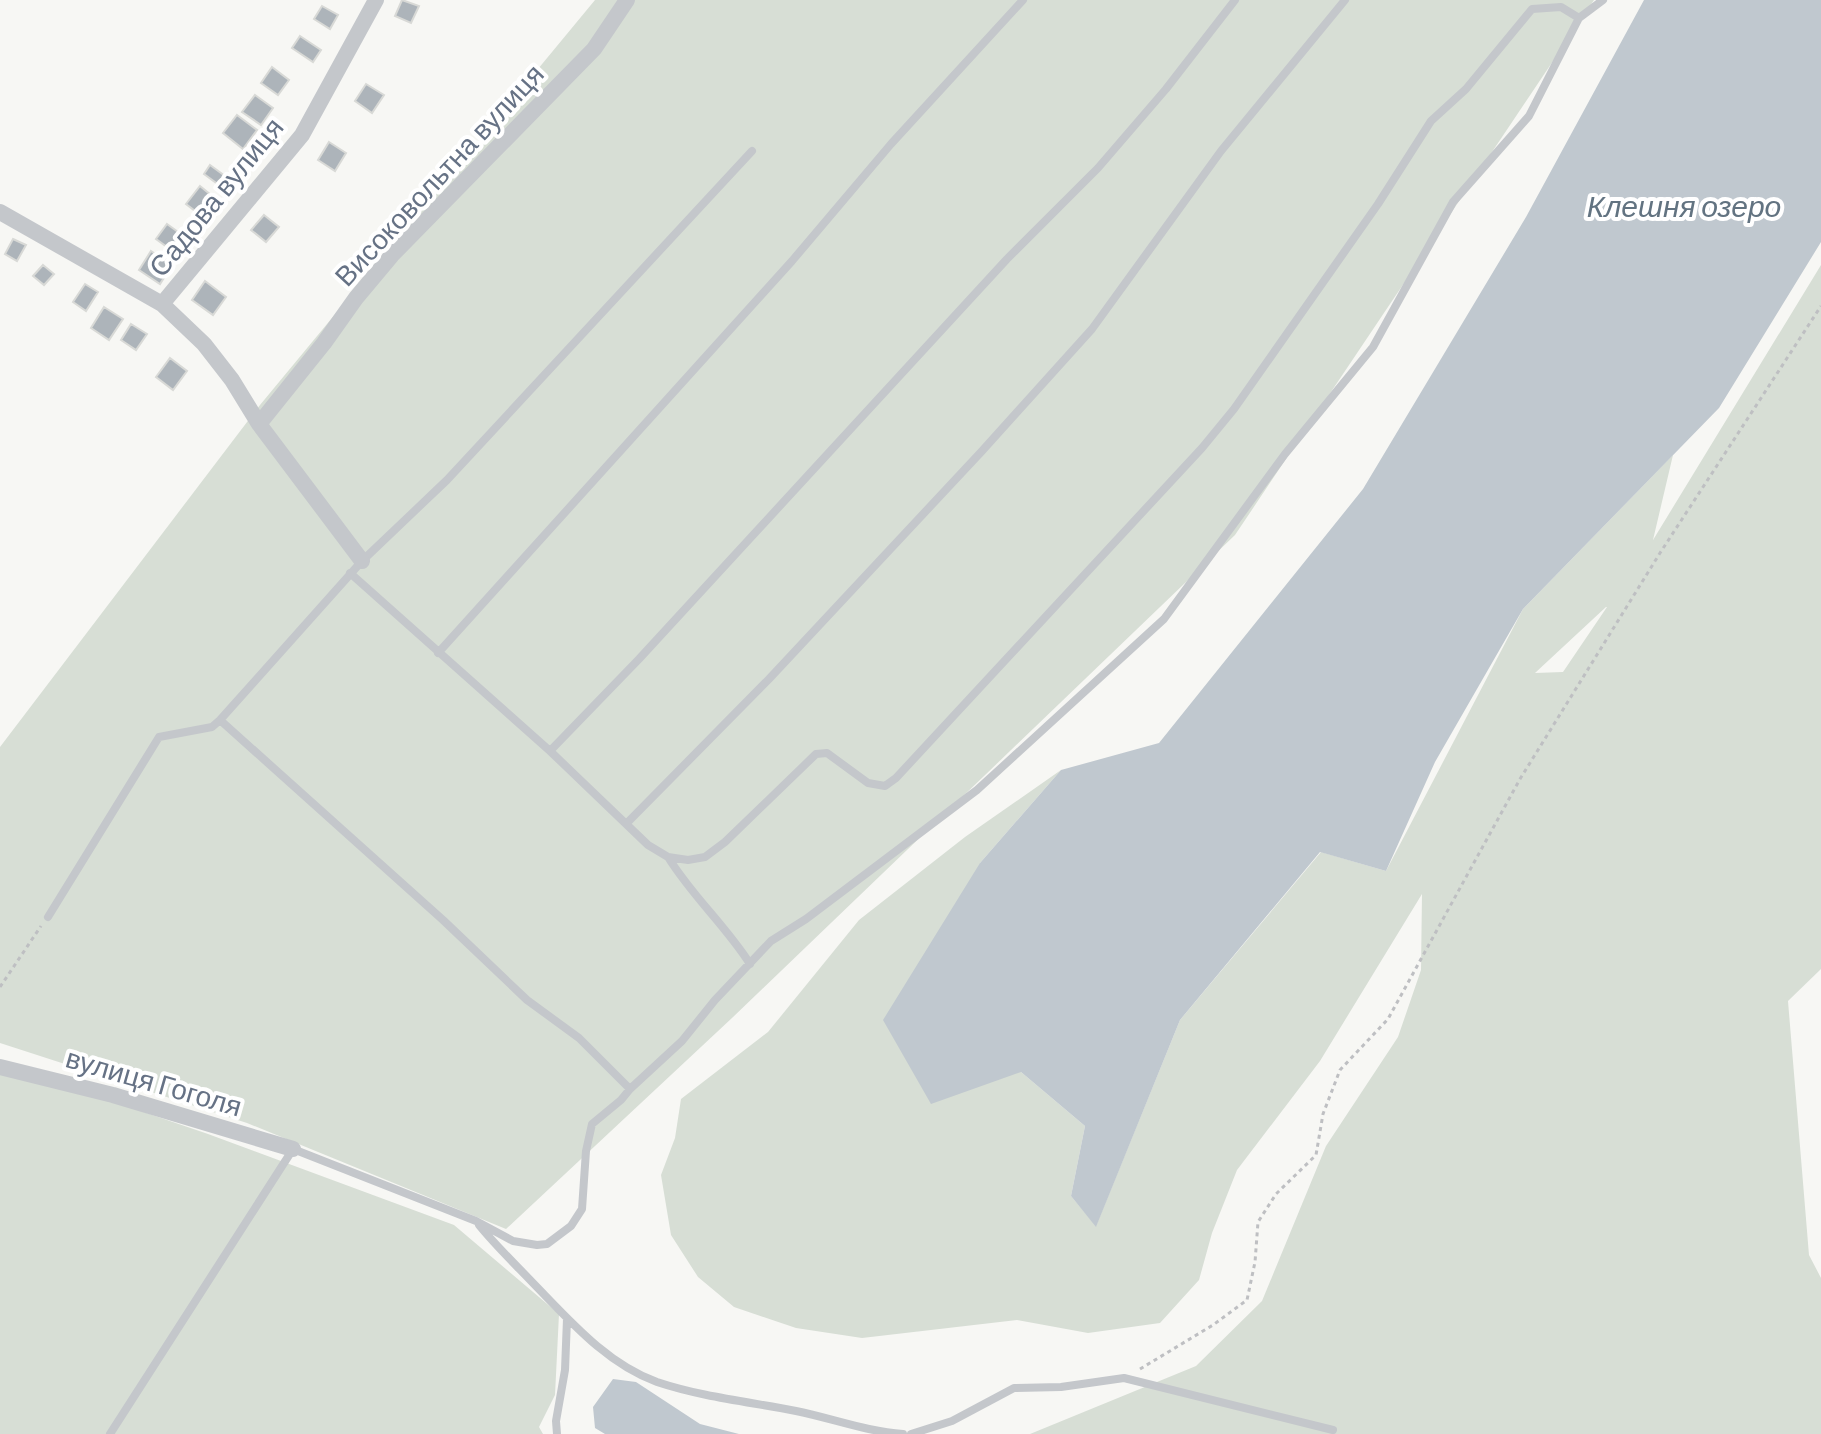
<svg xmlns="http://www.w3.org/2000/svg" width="1821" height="1434" viewBox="0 0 1821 1434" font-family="Barlow,sans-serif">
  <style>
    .green { fill: #d7ded5; fill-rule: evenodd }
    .water { fill: #c0c8cf }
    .building { fill: #adb4ba; stroke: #d8d9d6; stroke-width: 2 }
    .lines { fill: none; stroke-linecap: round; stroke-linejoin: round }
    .path { stroke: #bebfc2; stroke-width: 3; stroke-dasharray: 4 4; stroke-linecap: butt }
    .lane { stroke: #c4c7cb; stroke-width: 8 }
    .street { stroke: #c4c7cb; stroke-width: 16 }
    .labels { text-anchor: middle; stroke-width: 8; stroke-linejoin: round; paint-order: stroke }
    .street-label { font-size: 28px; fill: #667285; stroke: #fff }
    .water-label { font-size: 30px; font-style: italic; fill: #627381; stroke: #fff }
  </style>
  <rect width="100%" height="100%" fill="#f7f7f4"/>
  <path class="green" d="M595,0H1594L1235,535L732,1018L506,1229L247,1123L0,1043V747L260,405Z
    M1821,265V969L1788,1001L1809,1255L1821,1278V1434H1030L1196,1366L1262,1301L1326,1146L1398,1037L1421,970L1422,894L1320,1061L1237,1170L1212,1233L1199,1280L1160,1323L1088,1333L1017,1320L862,1338L796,1328L734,1307L698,1277L671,1235L661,1175L675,1138L681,1099L768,1032L859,920L965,837L1061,770L980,863L1021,1072L1085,1126L1071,1196L1096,1226L1180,1020L1321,852L1386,871L1523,609L1673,455L1653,540ZM1607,607L1563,672L1535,673L1606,607Z
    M0,1071L85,1092L208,1134L454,1225L559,1314L555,1395L539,1427L543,1434H0Z"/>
  <path class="water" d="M1644,0H1821V242L1719,408L1523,609L1435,762L1386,871L1320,852L1180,1020L1096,1227L1071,1196L1085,1126L1021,1072L931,1104L883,1020L980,863L1061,770L1159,743L1363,489L1526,217Z
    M613,1379L636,1382L700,1424L739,1434H803H605L595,1428L593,1407Z"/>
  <path class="building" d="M402,0L419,6L411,23L395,16Z
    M322,6L338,15L330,29L314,19Z
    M300,36L321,50L313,62L292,48Z
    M272,67L289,80L278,95L261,83Z
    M366,84L384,95L372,113L355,101Z
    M255,95L273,108L261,125L242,112Z
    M237,115L257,130L243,149L223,133Z
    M329,142L346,153L335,171L318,160Z
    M210,165L225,176L219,185L204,174Z
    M200,186L217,200L203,217L186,204Z
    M264,215L279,227L266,242L251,230Z
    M167,224L185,237L174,252L156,239Z
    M13,239L26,245L17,261L5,254Z
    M151,251L172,265L160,284L139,270Z
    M43,265L54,274L44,285L33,276Z
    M205,281L226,297L213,315L192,300Z
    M85,284L98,292L86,311L73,302Z
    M104,307L123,319L109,340L91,328Z
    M131,324L147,334L136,350L121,340Z
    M170,358L187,371L173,390L156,377Z"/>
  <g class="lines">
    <path class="path" d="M0,987L41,926
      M1140,1369L1213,1325L1247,1300L1255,1262L1258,1222L1276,1194L1316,1155L1323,1114L1340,1070L1388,1019L1520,779L1660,553L1821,306"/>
    <path class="lane" d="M350,573L550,751L648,845L668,857L688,860L705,857L725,842L816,754L827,753L868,783L885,786L896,778L1202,448L1234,409L1378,204L1431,121L1466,89L1532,9L1561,7L1579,18
      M438,653L792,261L891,144L1023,0
      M220,720L443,920L527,1000L579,1038L630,1089
      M550,751L639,659L1007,259L1098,168L1166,89L1235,0
      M626,824L769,679L982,451L1092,329L1221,151L1345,0
      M668,857C692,896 726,926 750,964
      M48,917L159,737L212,727L220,720L362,561L447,480L752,151
      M479,1225C496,1246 515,1264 533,1283C570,1321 607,1364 657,1382C702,1397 750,1402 796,1411C831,1418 868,1432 903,1434
      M110,1434L293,1149L476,1221L513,1241L537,1245L547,1244L571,1226L582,1209L586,1151L592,1124L621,1100L630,1089L682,1041L715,1000L771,941L806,919L977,790L1164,619L1285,454L1373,347L1453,202L1529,116L1579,18L1603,0
      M557,1434L556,1421L565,1370L567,1319
      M911,1434L952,1421L1014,1388L1061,1387L1124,1378L1333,1430"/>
    <path class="street" d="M0,212L162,304L204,344L232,380L259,424L362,561
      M162,304L302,135L376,0
      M259,424L324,343L356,298L392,255L594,49L627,0
      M0,1067L113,1095L293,1149"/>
  </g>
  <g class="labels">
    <g class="street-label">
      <text transform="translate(439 175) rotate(-47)" y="10">Високовольтна вулиця</text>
      <text transform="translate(216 197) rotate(-51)" y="10">Садова вулиця</text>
      <text transform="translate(154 1082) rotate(16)" y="10">вулиця Гоголя</text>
    </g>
    <g class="water-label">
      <text x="1684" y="217">Клешня озеро</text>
    </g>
  </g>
</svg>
